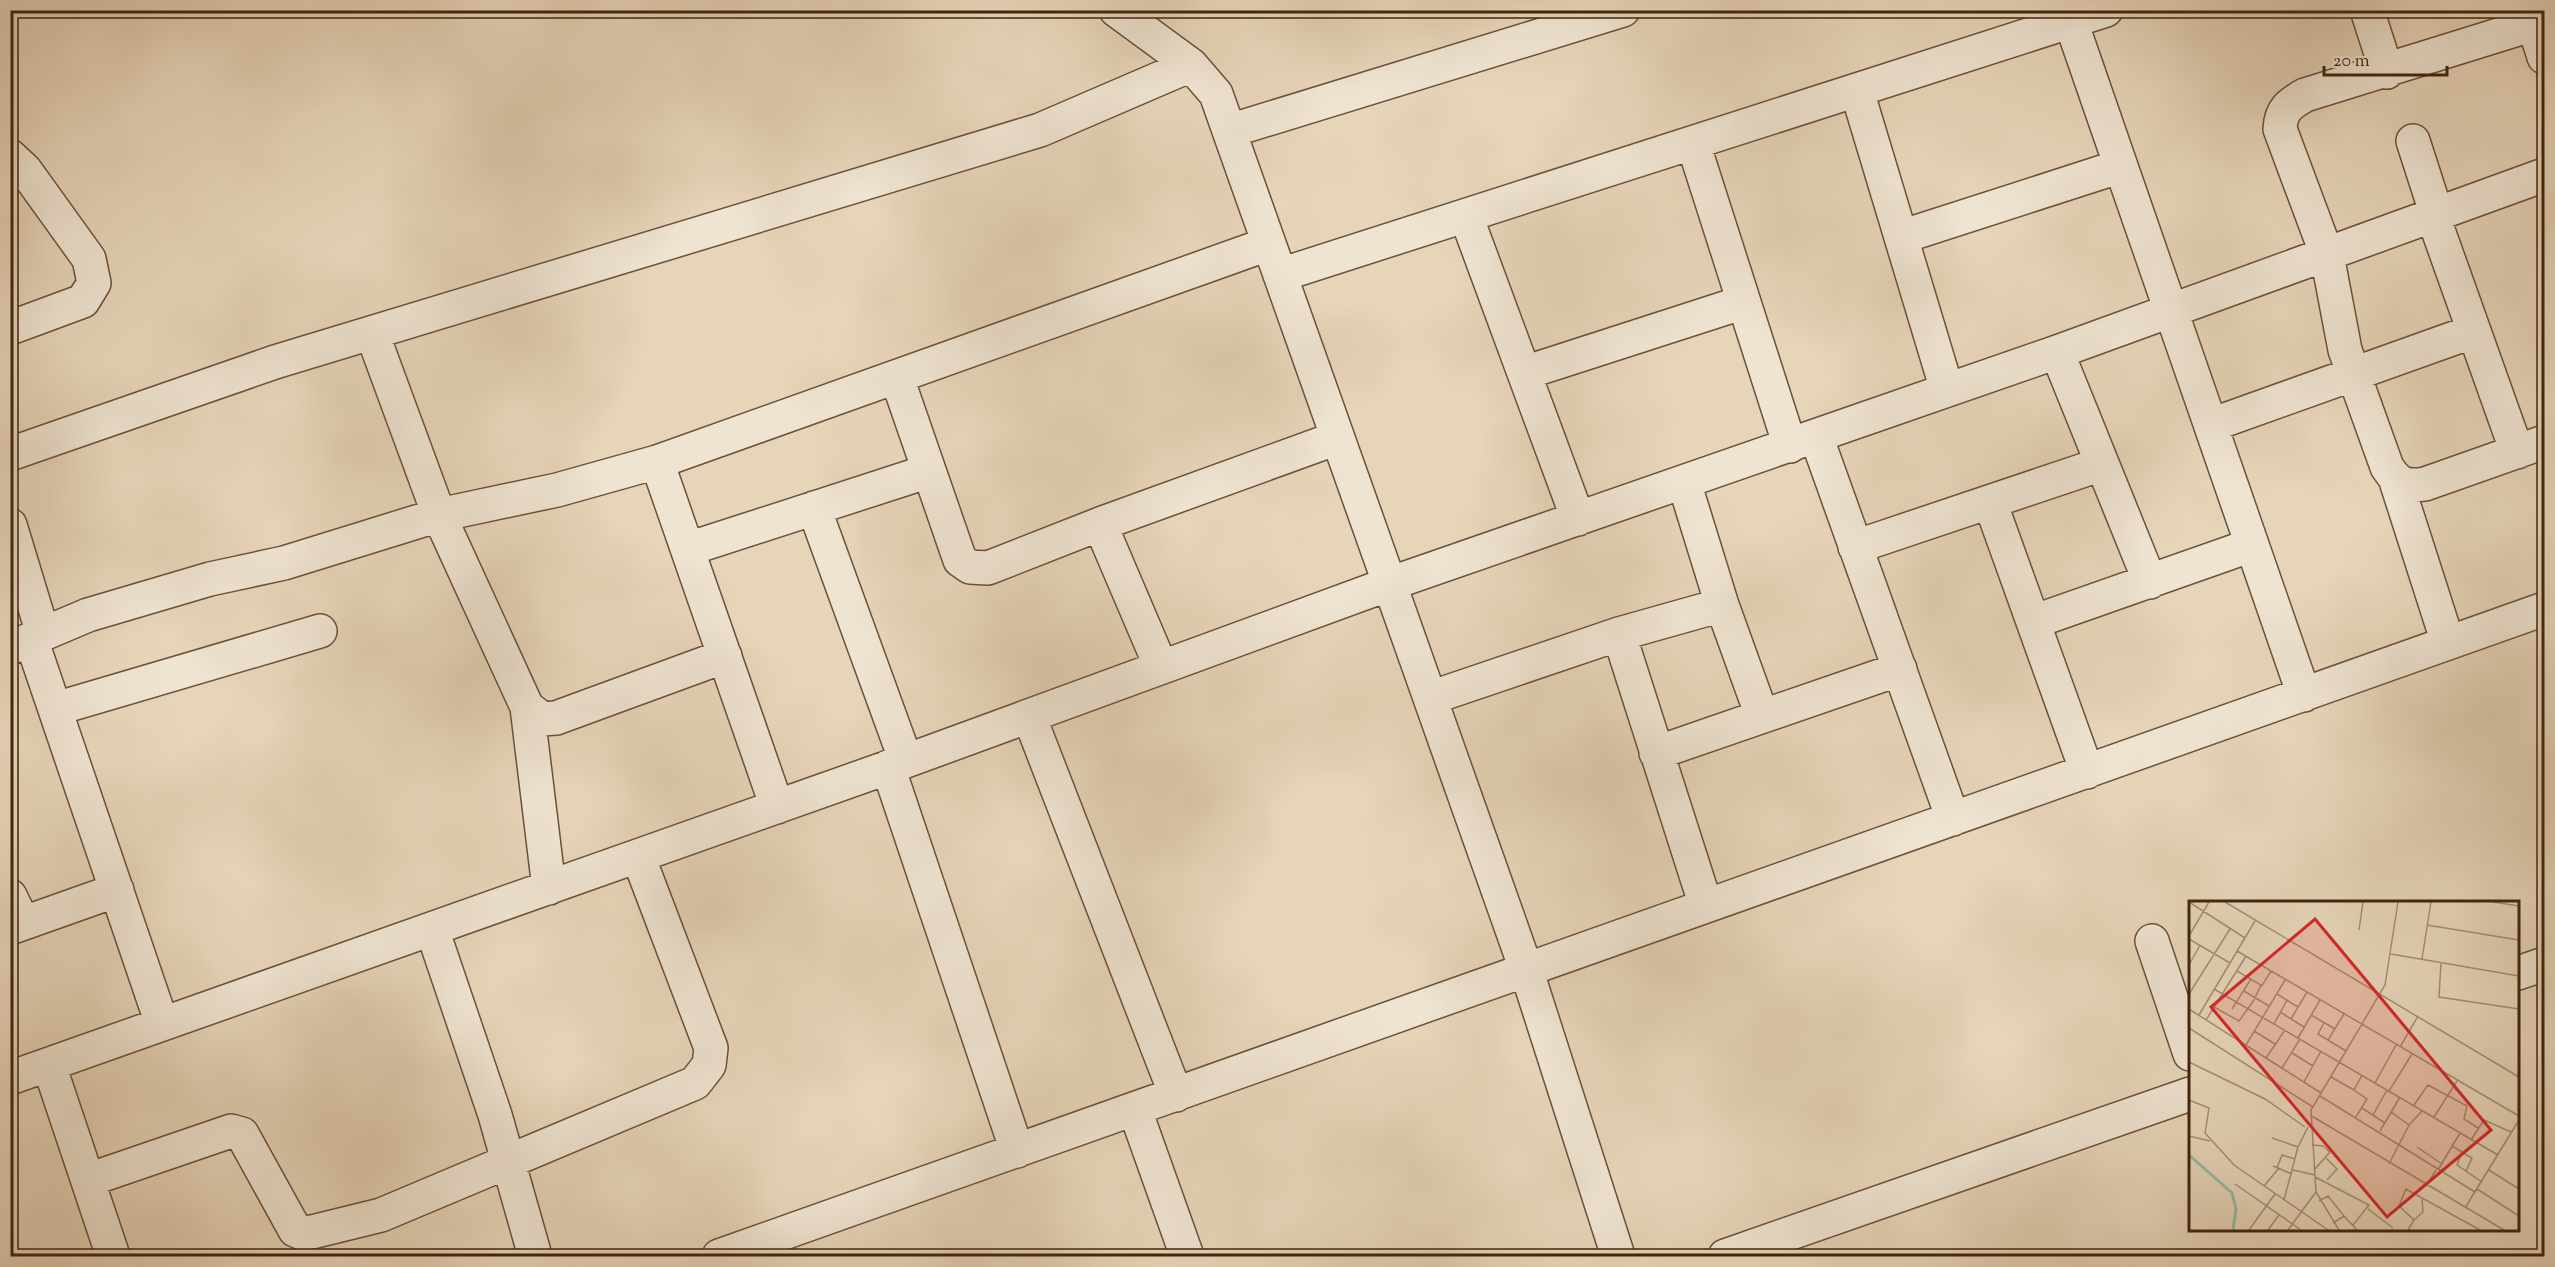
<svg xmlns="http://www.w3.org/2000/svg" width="2555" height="1267" viewBox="0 0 2555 1267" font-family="'Sorts Mill Goudy',serif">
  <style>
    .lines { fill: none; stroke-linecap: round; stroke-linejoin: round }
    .minor-casing { stroke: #6a5139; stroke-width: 36 }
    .minor { stroke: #efe4d2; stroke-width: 33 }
    .inset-river { fill: none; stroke: #98b9aa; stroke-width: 3 }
    .inset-road { fill: none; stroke: #a48f75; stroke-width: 1.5 }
    .view { fill: #d62828; fill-opacity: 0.15; stroke: #d62828; stroke-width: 3 }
    .inset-edge { fill: none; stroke: #40250e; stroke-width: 3 }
  </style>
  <rect width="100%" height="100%" fill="#e7d5ba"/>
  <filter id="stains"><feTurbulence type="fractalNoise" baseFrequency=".00333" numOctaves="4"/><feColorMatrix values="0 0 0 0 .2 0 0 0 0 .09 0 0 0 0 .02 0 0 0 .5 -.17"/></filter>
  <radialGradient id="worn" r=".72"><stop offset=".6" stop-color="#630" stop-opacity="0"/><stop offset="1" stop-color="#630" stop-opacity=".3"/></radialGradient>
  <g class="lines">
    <g class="minor-casing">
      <path id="minor" d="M1116,10L1191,65L1216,94L1526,969L1618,1256
        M2367,10L2387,72
        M2529,10L2544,57
        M2071,22L2304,695
        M2534,24L2305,95C2289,104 2281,110 2280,129L2327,255L2345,350L2387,467C2398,484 2405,487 2425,484L2544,442
        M1857,91L1947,390
        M1229,131L1623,10
        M2413,141L2432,200L2433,216L2517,452
        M1693,143L1790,446
        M10,156L25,170L89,259L94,283L83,301L10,328
        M1466,216L1578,519
        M1901,237L2121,166
        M1280,275L2106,10
        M372,333L439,515L527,707L542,719L556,718L725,656
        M2057,352L2150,582
        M1524,373L1744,302
        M897,378L960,560L970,567L988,568L1100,524L1161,667
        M2211,425L2474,331
        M1816,436L1953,819
        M10,454L275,362L1040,130L1191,65
        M657,462L777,807
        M2396,481L2448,643
        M1684,482L1722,605
        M1990,502L2087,772
        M814,508L906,761
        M1100,524L1337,438
        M10,525L43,634
        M1855,547L2102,464
        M688,549L929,471
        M2033,622L2252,545
        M1619,634L1706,906
        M31,639L162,1024
        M10,648L88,615L210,579L284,563L439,515L557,490L657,462L1268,244
        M1430,698L1619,634L1722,605L1762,716
        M527,707L549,888
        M55,709L320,631
        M1029,716L1176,1095
        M1656,753L1900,669
        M888,767L1017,1151
        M10,896L23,923
        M10,928L117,890
        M432,929L495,1115L535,1256
        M2152,941L2190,1054
        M2518,973L2544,964
        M49,1065L113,1256
        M10,1078L906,761L1389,584L2057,352L2544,175
        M1135,1110L1187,1256
        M88,1180L231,1131L242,1134L295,1230L302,1233L312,1232L381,1215L695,1083L709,1065L711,1048L638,856
        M719,1256L2544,609
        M1725,1256L2190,1094"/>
    </g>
    <use href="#minor" class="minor"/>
  </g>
  <g transform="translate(2189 901)">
    <rect width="330" height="330" fill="#e7d5ba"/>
    <path class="inset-river" d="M0,254L43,292L47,308L44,329"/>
    <path class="inset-road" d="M0,1L56,37M36,1L330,176M304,1L330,5M238,24L330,39M170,29L174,1M0,35L20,1M0,38L41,62M48,50L330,215M202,53L330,75M233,58L242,1M252,61L250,96L330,108M0,64L11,44M72,86L82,70M25,88L309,254M55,90L80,105M0,93L41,28M88,93L109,106M25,106L50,120L65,99L72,84L48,70M0,108L132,192M43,108L62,78M91,111L115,126M10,114L66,20M122,114L146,128M102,118L118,91M17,119L57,55M135,122L129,133L157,150M85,123L98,99M0,127L124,206M65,130L86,143M109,137L131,99M139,139L155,113M57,144L96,79M211,146L229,115M103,152L124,165M77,157L96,129M0,161L76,198L116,226M93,167L111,138M142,176L165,189M115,181L132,150M186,182L207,144M200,190L223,153M131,195L286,291M0,199L20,207L16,232L45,264L139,329M225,204L239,184L278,205L275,218L289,227M173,207L196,222M121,214L315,329M184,214L198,189M167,216L178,198L165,189L173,174M245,216L268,180M220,224L233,210M191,230L211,196M0,235L21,240M83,237L109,246M282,239L295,219L322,231M123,244L134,245L141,251L125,269M263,245L283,257L277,270M228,246L253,263M273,250L268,264L293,281M137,257L148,268L138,279M200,263L220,224L202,211M84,265L103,273M88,267L93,254L106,258M104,269L126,274M249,269L271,232M300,269L330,288M126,276L180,304L164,324M46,283L112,329M75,285L90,267M237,285L247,269M288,288L330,315M95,299L109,246L119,226M130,300L139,295L155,315M276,307L330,219M179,308L204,327M225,319L234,311L233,298M144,322L155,315L168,329M60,329L86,293M79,329L90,314M99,329L127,291M150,329L127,291L122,209L196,84L209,1M219,329L225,319L210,305L217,288L291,329"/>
    <path class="view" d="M126,18L302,229L198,316L22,106Z"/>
    <rect width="330" height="330" class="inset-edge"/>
  </g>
  <rect width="2555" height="1267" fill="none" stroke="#e7d5ba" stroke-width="36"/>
  <rect x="12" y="12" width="2531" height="1243" fill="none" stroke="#40250e" stroke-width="3"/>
  <rect x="18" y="18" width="2519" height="1231" fill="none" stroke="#40250e" stroke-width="1.5"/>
  <path d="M2324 66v9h123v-9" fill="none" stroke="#40250e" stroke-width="3"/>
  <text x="2333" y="66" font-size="18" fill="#40250e" stroke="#efe4d2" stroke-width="4.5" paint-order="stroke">20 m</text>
  <rect width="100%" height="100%" filter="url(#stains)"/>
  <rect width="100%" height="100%" fill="url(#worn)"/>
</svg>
